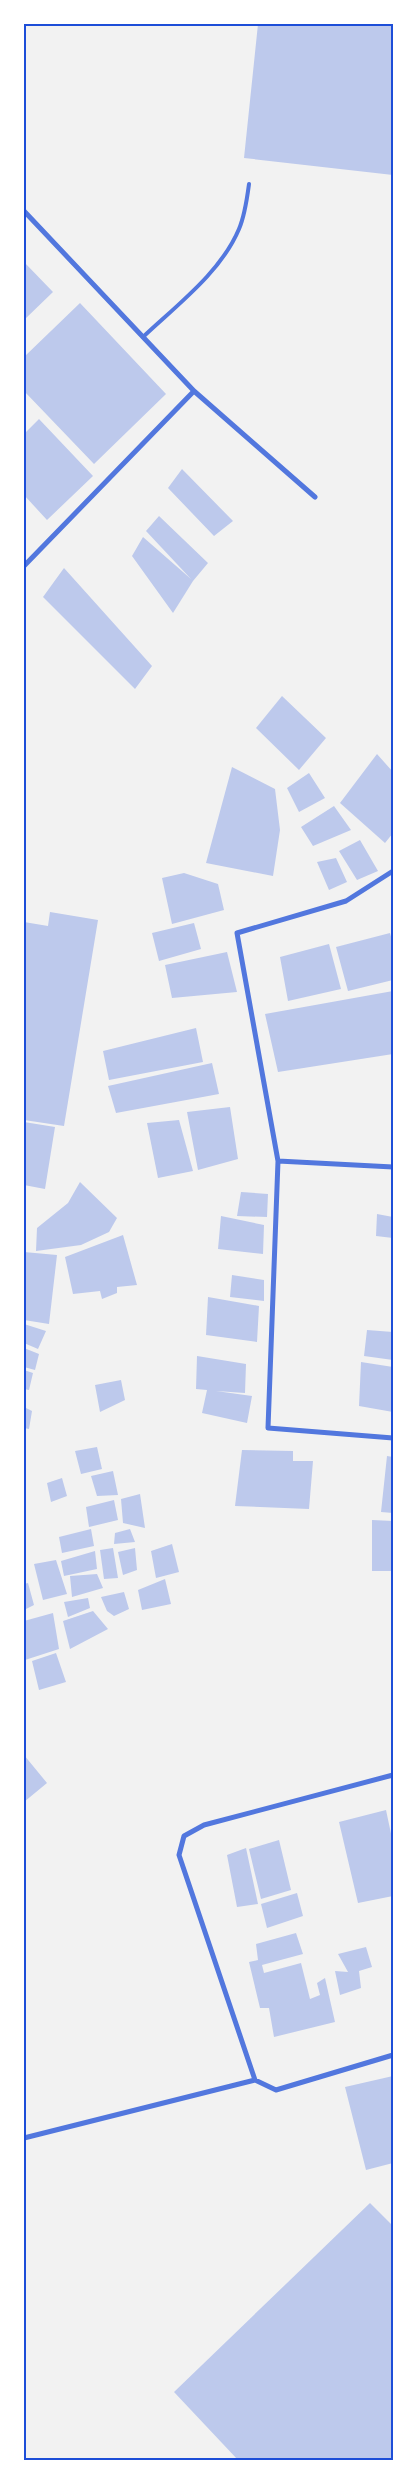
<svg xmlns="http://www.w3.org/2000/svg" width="417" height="2484" viewBox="0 0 417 2484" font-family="Helvetica,sans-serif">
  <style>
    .building { fill: #bdc9ec }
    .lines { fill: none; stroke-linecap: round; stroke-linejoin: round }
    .service { stroke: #5277de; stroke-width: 4 }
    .minor { stroke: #5277de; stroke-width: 5 }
    .neatline { fill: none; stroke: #1d4ed8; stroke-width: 2 }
  </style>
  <rect width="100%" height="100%" fill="#f2f2f2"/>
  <path class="building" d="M258,24H393V175L244,158Z
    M24,262L53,292L24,320Z
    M80,303L166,394L94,464L24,391V357Z
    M39,419L93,476L47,520L24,495V434Z
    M182,469L233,521L214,536L168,488Z
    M159,516L208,563L193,581L173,613L132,556L143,537L191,579L146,531Z
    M64,568L152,666L135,689L43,597Z
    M282,696L326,738L299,770L256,728Z
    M377,754L393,772V833L385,843L340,803Z
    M232,767L275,789L280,830L273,876L206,863Z
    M309,773L325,798L299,812L287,788Z
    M334,806L351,830L313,846L301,827Z
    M360,840L378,871L357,880L339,851Z
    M336,858L347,882L329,890L317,862Z
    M184,873L218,884L224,910L172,924L162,878Z
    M50,912L98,920L64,1126L24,1120V922L48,926Z
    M194,923L201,949L159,961L152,933Z
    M390,933L393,944V980L348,991L336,947Z
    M329,944L341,989L288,1001L280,957Z
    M227,952L237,992L172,998L165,965Z
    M393,991V1054L278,1072L265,1014Z
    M196,1028L203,1062L109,1080L103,1051Z
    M212,1063L219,1094L116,1113L108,1086Z
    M230,1107L238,1159L198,1170L187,1112Z
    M179,1120L193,1171L158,1178L147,1123Z
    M24,1122L55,1127L45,1189L24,1185Z
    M80,1182L117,1218L109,1232L81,1245L36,1251L37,1228L68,1203Z
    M241,1192L268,1194L267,1217L237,1216Z
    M377,1214L393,1217V1238L376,1236Z
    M221,1216L264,1225L263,1254L218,1249Z
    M123,1235L137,1285L117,1287V1293L102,1299L100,1291L73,1294L65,1257Z
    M24,1252L57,1255L49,1324L24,1320Z
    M232,1275L264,1280V1301L230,1297Z
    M208,1297L259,1306L257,1342L206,1335Z
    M24,1324L46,1331L38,1349L24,1343Z
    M367,1330L393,1332V1360L364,1356Z
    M24,1348L39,1354L35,1370L24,1367Z
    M197,1356L246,1364L245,1393L216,1391L252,1396L247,1423L202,1413L207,1390L196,1389Z
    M361,1362L393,1367V1412L359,1406Z
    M24,1370L33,1373L29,1390L24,1389Z
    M121,1380L125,1400L100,1412L95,1385Z
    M24,1407L32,1411L29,1429L24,1428Z
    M97,1447L102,1469L81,1474L75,1451Z
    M242,1450L293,1451V1461H313L309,1509L235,1506Z
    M387,1456L393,1457V1513L381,1512Z
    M113,1471L118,1495L97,1496L91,1476Z
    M62,1478L67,1496L51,1502L47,1483Z
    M140,1494L145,1528L123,1523L121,1499Z
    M114,1500L118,1520L89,1527L86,1507Z
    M372,1520L393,1521V1571H372Z
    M91,1529L94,1546L62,1553L59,1537Z
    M130,1529L135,1542L114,1544L115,1533Z
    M172,1544L179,1572L156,1578L151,1551Z
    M113,1548L118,1578L104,1579L100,1550Z
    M135,1548L137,1570L123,1575L118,1552Z
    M95,1551L97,1569L64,1576L61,1561Z
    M56,1560L67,1594L43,1600L34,1564Z
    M97,1574L103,1588L72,1597L70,1576Z
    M165,1579L171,1604L142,1610L138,1590Z
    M28,1583L34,1605L24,1610V1584Z
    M124,1592L129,1609L114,1616L107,1611L101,1597Z
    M88,1598L90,1608L68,1617L64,1602Z
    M93,1611L108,1629L70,1649L63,1621Z
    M53,1613L59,1649L25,1660L24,1621Z
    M56,1653L66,1682L39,1690L32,1661Z
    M24,1755L47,1783L24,1802Z
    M386,1810L393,1843V1896L358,1903L339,1822Z
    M279,1840L291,1890L261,1899L249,1849Z
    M246,1848L258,1904L237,1907L227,1855Z
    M297,1893L303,1916L267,1928L261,1904Z
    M296,1933L303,1954L262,1965L264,1973L301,1963L310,1999L320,1995L317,1983L325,1978L335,2022L274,2037L269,2008H260L249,1962L258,1960L256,1944Z
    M366,1947L372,1967L359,1971L361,1988L340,1995L335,1971L348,1972L338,1954Z
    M393,2076V2163L366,2170L345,2087Z
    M370,2203L393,2226V2460H238L174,2392Z"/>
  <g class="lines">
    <path class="service" d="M143,337C177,305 221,272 239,229C245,215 247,199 249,184"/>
    <path class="minor" d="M24,211L194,391
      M24,566L194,391L315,497
      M393,871L346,901L237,933L278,1161L268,1428L393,1438
      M278,1161L393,1167
      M393,1775L204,1825L184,1836L179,1855L255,2080L276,2090L393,2055
      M24,2138L255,2080"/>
  </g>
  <rect width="417" height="2484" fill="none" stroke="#ffffff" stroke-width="50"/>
  <rect x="25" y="25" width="367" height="2434" class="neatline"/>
</svg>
